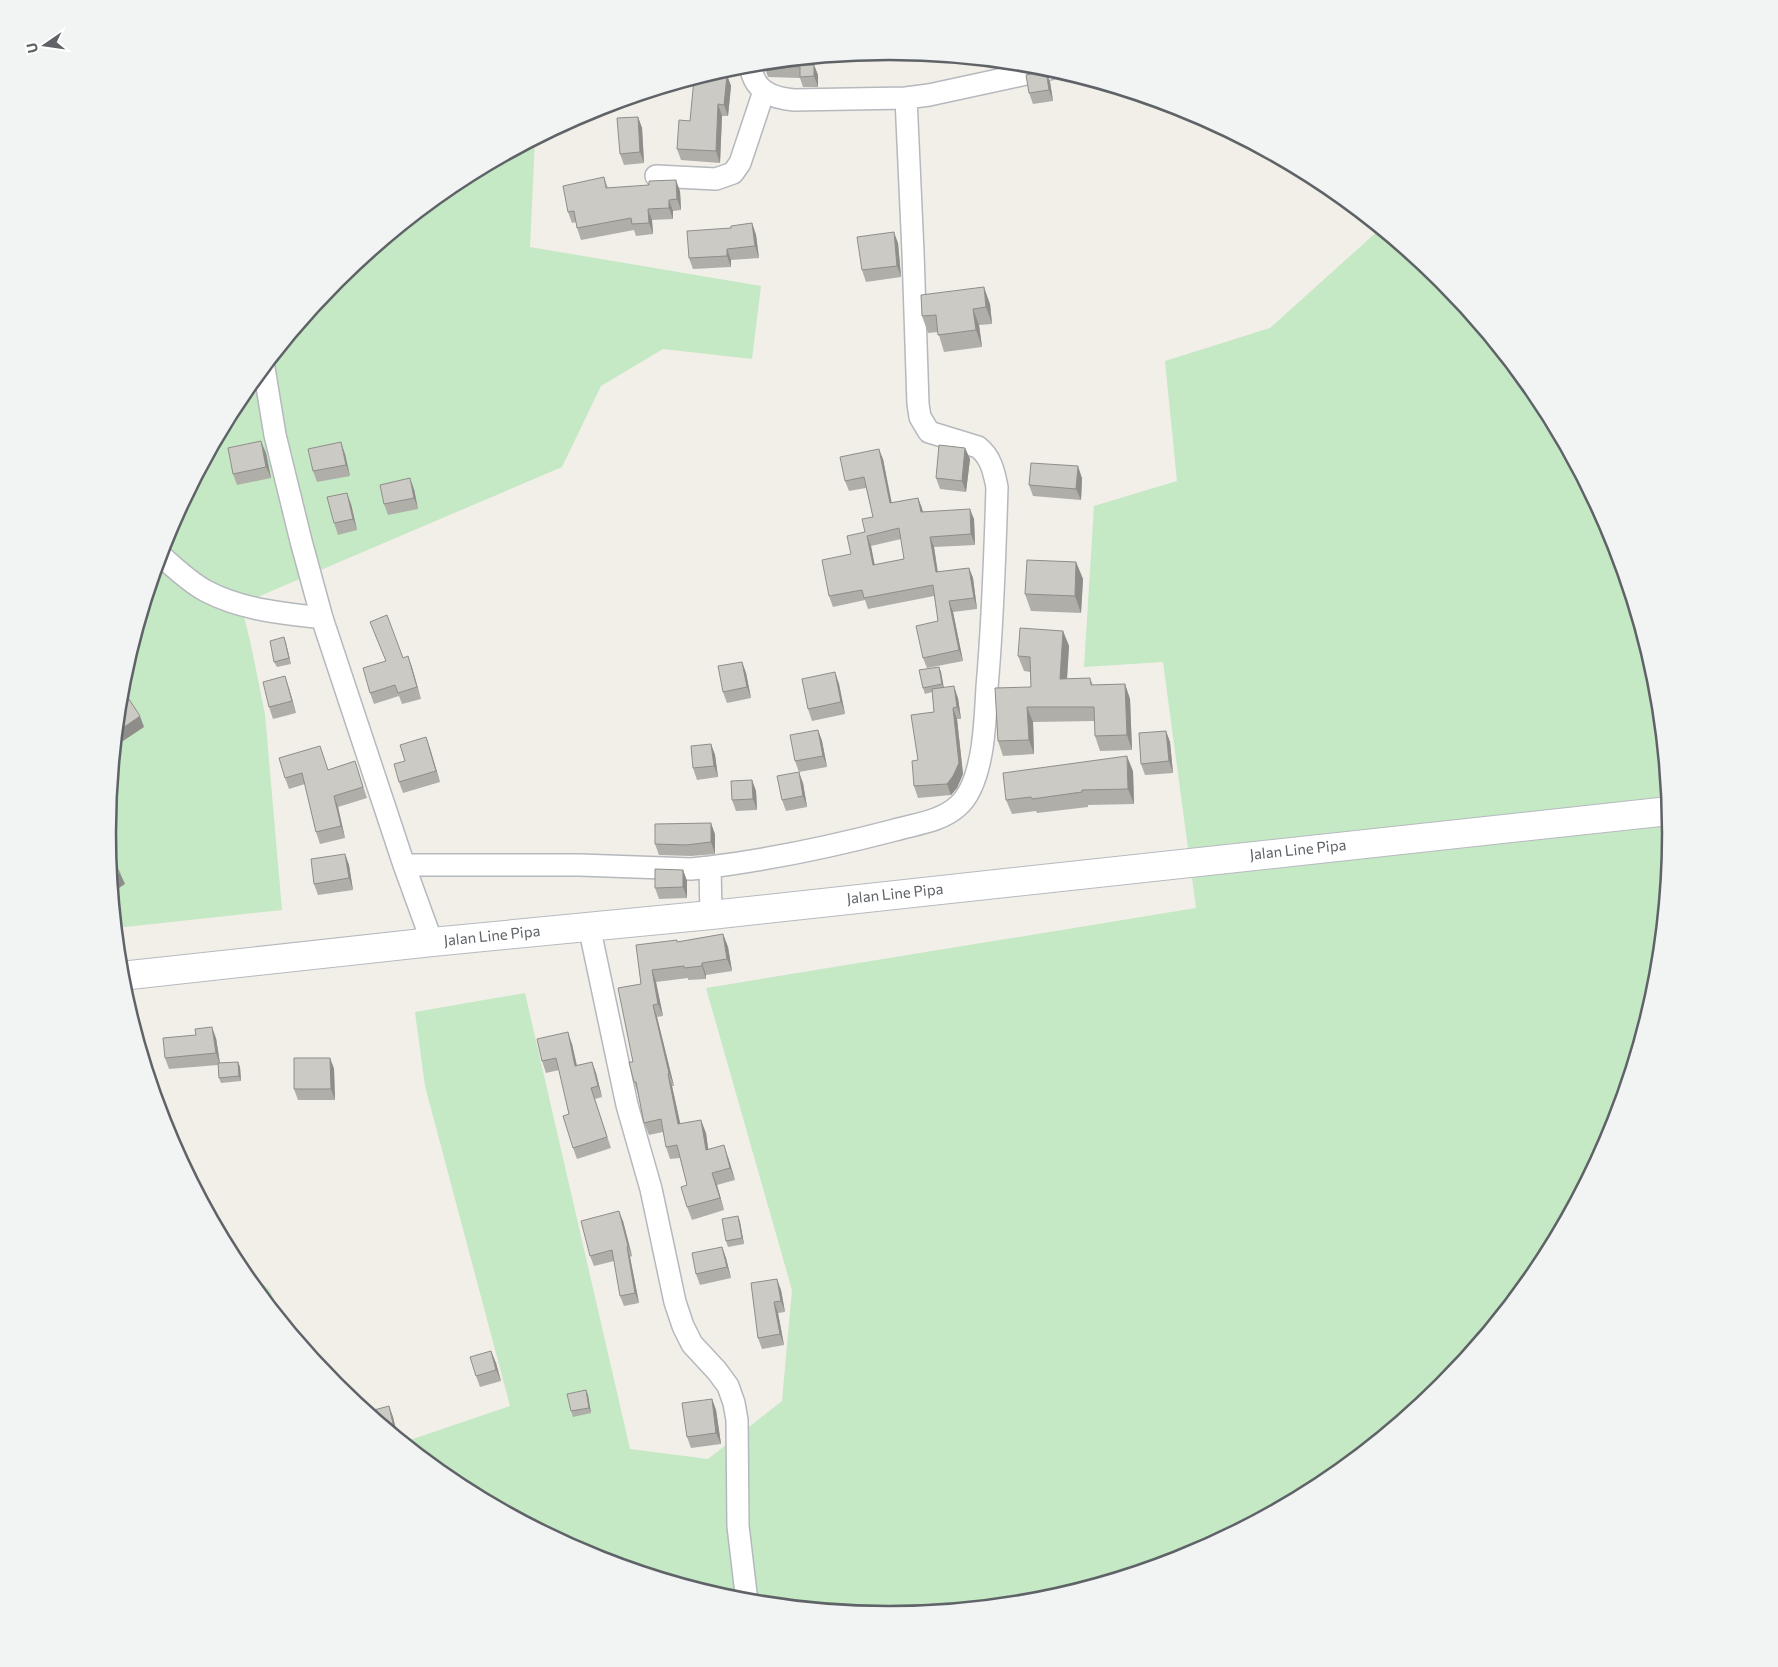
<svg xmlns="http://www.w3.org/2000/svg" width="1778" height="1667" viewBox="0 0 1778 1667" font-family="Commissioner,sans-serif">
  <style>
    .green { fill: #c5e8c5 }
    .lines { fill: none; stroke-linecap: round; stroke-linejoin: round }
    .minor-casing { stroke: #b5b8bc; stroke-width: 24 }
    .secondary-casing { stroke: #b6babf; stroke-width: 30 }
    .minor { stroke: #fff; stroke-width: 21 }
    .secondary { stroke: #fff; stroke-width: 28 }
    .wall { fill: #afaea9; fill-rule: evenodd }
    .shaded-wall { fill: #8f8d8a }
    .building { fill: #cccac5; stroke: #8f8d8a; fill-rule: evenodd }
    .labels { text-anchor: middle; stroke-width: 4; stroke-linejoin: round; paint-order: stroke }
    .street-label { font-size: 15px; fill: #5f6368; stroke: #fff }
    .rim { fill: none; stroke: #5f6368; stroke-width: 2.5 }
  </style>
  <rect width="100%" height="100%" fill="#f1efe8"/>
  <path class="green" d="M535,140L530,247L761,286L752,359L663,349L601,386L562,467L241,604L251,645L265,714L282,910L116,928L107,833L122,681L166,534L239,399L336,280L455,183Z
    M1380,229L1442,281L1540,399L1612,534L1656,681L1671,834L1656,986L1612,1133L1539,1268L1442,1387L1323,1484L1188,1556L1041,1601L889,1616L736,1601L589,1556L454,1484L404,1442L510,1406L425,1086L415,1012L525,993L630,1449L708,1459L782,1401L792,1290L706,988L1196,908L1163,662L1084,667L1094,506L1177,481L1165,361L1270,328Z
    M236,1263L270,1290L284,1323L238,1268Z"/>
  <g class="lines">
    <g class="minor-casing">
      <path id="minor" d="M750,65C754,91 771,98 794,100L906,98
        M656,176L716,179L733,173L740,163L764,91
        M264,368L275,435L301,541L322,618L404,865L432,942
        M160,555C174,567 189,582 206,591C242,610 282,613 322,618
        M404,865H580L691,869L710,867
        M711,915L710,867C773,859 834,846 895,830C916,824 942,821 958,806C973,793 979,767 982,748C985,728 986,707 987,687C993,621 995,554 997,487C994,472 991,457 978,447L929,432L920,417L918,404L913,252L906,98L929,95L1049,69
        M589,926L627,1105L651,1189L675,1302L683,1326L692,1344L717,1371L728,1386L734,1403L737,1420L738,1526L747,1602"/>
    </g>
    <g class="secondary-casing">
      <path id="secondary" d="M121,976L432,942L711,915L1669,811"/>
    </g>
    <use href="#minor" class="minor"/>
    <use href="#secondary" class="secondary"/>
  </g>
  <path class="wall" d="M806,59V65H814L818,75V87H803L800,78L768,77L764,66V64Z
    M727,75L731,86L728,116H722L720,163L681,160L677,149L690,121Z
    M1050,82L1053,101L1033,104L1029,93Z
    M638,117L642,128L644,163L624,165L620,154Z
    M604,177L608,188L680,191L681,210L673,211V219L652,220L653,234L636,236L634,230L581,240L577,228L576,222L572,223L568,212Z
    M752,223L756,235L759,258L731,260V267L693,269L689,258L731,228Z
    M898,243L901,277L866,282L862,270Z
    M990,304L992,324L979,325L982,347L944,352L938,332L928,333L922,316Z
    M965,448L970,459L966,492L940,489L936,478Z
    M266,453L271,478L237,485L233,474Z
    M345,454L350,476L317,482L313,471Z
    M883,459L891,503L918,498L923,512L974,519L975,545L934,547L938,572L969,568L973,578L977,609L953,612L963,661L927,668L923,658L938,621L934,596L868,609L865,600L833,607L829,596L851,554L865,532L873,517L866,488L849,491L845,481ZM901,539L904,559L874,565L871,546Z
    M1082,478L1081,500L1033,496L1029,485Z
    M414,489L418,509L388,515L384,504Z
    M351,504L357,530L338,535L334,523Z
    M1076,562L1083,579L1081,613L1031,611L1025,594Z
    M1063,631L1069,646L1067,679L1090,678L1093,685L1125,684L1130,699L1132,750L1100,751L1095,736V721L1033,722L1034,754L1003,756L998,741L1031,687L1030,672L1024,671L1018,656Z
    M284,637L291,664L277,667L274,662Z
    M408,656L421,699L402,704L399,696L374,704L370,693L403,658Z
    M742,662L746,673L751,698L727,703L723,692Z
    M939,667L941,672L944,688L958,698L961,719H957L963,774L957,788L951,795L918,798L914,786L918,760L934,712L932,692L925,694L923,688Z
    M835,672L839,684L845,714L812,721L808,709Z
    M289,688L296,713L273,719L269,707Z
    M818,730L822,741L827,767L799,772L795,761Z
    M1166,731L1170,742L1173,773L1145,775L1141,764Z
    M426,737L440,782L403,793L399,782L405,761Z
    M711,744L715,755L718,777L697,780L693,768Z
    M320,746L328,770L355,761L367,798L338,807L345,838L320,844L316,832L305,784L289,789L285,778Z
    M1133,771L1134,804L1088,805V807L1037,813L1036,811L1012,814L1006,800Z
    M752,780L756,791L757,810L736,811L732,800Z
    M803,783L807,807L786,811L782,800Z
    M715,834V854L691,856L659,855L655,844Z
    M345,854L349,865L353,890L318,895L314,884Z
    M683,870L687,881V898L659,899L655,888Z
    M723,934L728,947L732,971L706,975V979L688,980V978L656,982L663,1016L657,1017L674,1086H672L680,1123L706,1133L708,1149L728,1157L735,1180L717,1185L724,1210L692,1220L687,1207V1185L680,1158L670,1159L666,1147L663,1132L649,1135L644,1123L638,1094L634,1082L641,984L636,945L678,942Z
    M216,1038L220,1063L238,1062L240,1067L241,1081L221,1083L219,1078L218,1065L169,1069L165,1058Z
    M572,1044L577,1065L592,1062L596,1073L602,1097L595,1099L611,1148L577,1159L573,1148L569,1114L559,1070L546,1073L542,1061Z
    M330,1058L334,1069L335,1100H298L294,1089Z
    M738,1216L740,1222L744,1244L728,1247L726,1241Z
    M623,1221L632,1256L630,1257L639,1303L624,1306L620,1296L614,1261L594,1266L590,1256Z
    M722,1247L726,1258L731,1278L700,1285L696,1274Z
    M751,1283L781,1290L785,1312L778,1313L784,1345L762,1349L758,1338Z
    M491,1351L496,1363L501,1381L480,1387L476,1376Z
    M586,1390L588,1395L591,1413L573,1417L571,1411Z
    M712,1399L716,1410L721,1444L691,1448L687,1437Z
    M389,1406L393,1417L398,1438L367,1412Z"/>
  <path class="shaded-wall" d="M806,59V75L802,65V60Z
    M814,65L818,75V87L814,76Z
    M1046,70L1050,82L1053,101L1049,90Z
    M727,75L731,86L728,116L724,105Z
    M718,104L722,116L720,163L716,151Z
    M638,117L642,128L644,163L640,152Z
    M676,180L680,191L681,210L677,199Z
    M669,200L673,211V219L669,208Z
    M648,209L652,220L653,234L649,223Z
    M752,223L756,235L759,258L755,246Z
    M894,232L898,243L901,277L897,266Z
    M727,249L731,260V267L727,256Z
    M984,287L990,304L992,324L986,307Z
    M973,309L979,325L982,347L976,330Z
    M261,441L266,453L271,478L266,467Z
    M341,442L345,454L350,476L346,465Z
    M965,448L970,459L966,492L962,481Z
    M879,449L883,459L894,514L890,503Z
    M1078,466L1082,478L1081,500L1076,489Z
    M410,478L414,489L418,509L414,498Z
    M347,493L351,504L357,530L353,519Z
    M918,498L922,508L925,523L921,512Z
    M970,509L974,519L975,545L971,534Z
    M867,536L871,546L877,576L873,565Z
    M930,537L934,547L939,583L936,572Z
    M1076,562L1083,579L1081,613L1075,596Z
    M969,568L973,578L977,609L974,598Z
    M949,601L953,612L963,661L959,650Z
    M1063,631L1069,646L1066,694L1060,679Z
    M284,637L286,643L291,664L289,658Z
    M408,656L412,667L421,699L417,687Z
    M742,662L746,673L751,698L747,687Z
    M939,667L941,672L944,690L942,684Z
    M835,672L839,684L845,714L841,702Z
    M285,676L289,688L296,713L292,701Z
    M125,678L129,688L122,693L121,690L122,681Z
    M1125,684L1130,699L1132,750L1127,735Z
    M954,686L958,698L961,719L957,707Z
    M1027,707L1033,722L1034,754L1029,740Z
    M953,708L957,719L963,774L957,788L951,795L947,784Z
    M140,716L144,727L120,743L116,735L117,732Z
    M818,730L822,741L827,767L823,756Z
    M1166,731L1170,742L1173,773L1169,761Z
    M426,737L430,748L440,782L436,771Z
    M711,744L715,755L718,777L714,766Z
    M1127,756L1133,771L1134,804L1128,789Z
    M799,772L803,783L807,807L803,796Z
    M752,780L756,791L757,810L753,799Z
    M334,796L338,807L345,838L341,826Z
    M711,823L715,834V854L711,842Z
    M345,854L349,865L353,890L349,878Z
    M683,870L687,881V898L683,887Z
    M120,873L125,884L113,892L111,879Z
    M723,934L728,947L732,971L727,959Z
    M702,963L706,975V979L702,966Z
    M652,970L656,982L663,1016L658,1004Z
    M653,1005L657,1017L674,1086L669,1073Z
    M212,1027L216,1038L220,1064L216,1053Z
    M568,1032L572,1044L579,1077L575,1066Z
    M330,1058L334,1069L335,1100L331,1089Z
    M238,1062L240,1067L241,1081L239,1076Z
    M592,1062L596,1073L602,1097L598,1086Z
    M668,1074L672,1086L683,1136L678,1124Z
    M701,1120L706,1133L710,1162L706,1150Z
    M724,1145L728,1157L735,1180L730,1168Z
    M712,1173L717,1185L724,1210L720,1198Z
    M619,1211L623,1221L632,1256L628,1246Z
    M738,1216L740,1222L744,1244L742,1238Z
    M627,1247L630,1257L639,1303L635,1293Z
    M722,1247L726,1258L731,1278L727,1267Z
    M777,1279L781,1290L785,1312L781,1301Z
    M774,1302L778,1313L784,1345L780,1334Z
    M491,1351L496,1363L501,1381L496,1370Z
    M586,1390L588,1395L591,1413L589,1408Z
    M712,1399L716,1410L721,1444L716,1433Z
    M389,1406L393,1417L398,1438L394,1428Z"/>
  <path class="building" d="M802,60V65H814V76L800,77V67L764,66V64Z
    M1046,70L1049,90L1029,93L1026,75Z
    M713,74L727,75L724,105L718,104L716,151L677,149L679,120L690,121L694,79Z
    M638,117L640,152L620,154L617,118Z
    M604,177L606,188L649,185V181L676,180L677,199L669,200V208L648,209L649,223L632,224L631,218L577,228L574,211L568,212L563,186Z
    M752,223L755,246L727,249V256L689,258L687,231L731,228V226Z
    M894,232L897,266L862,270L857,237Z
    M984,287L986,307L973,309L976,330L938,335L936,315L922,316L921,295Z
    M261,441L266,467L233,474L228,448Z
    M341,442L346,465L313,471L308,449Z
    M939,445L965,448L962,481L936,478Z
    M879,449L890,503L918,498L921,512L970,509L971,534L930,537L936,572L969,568L974,598L949,601L959,650L923,658L916,626L938,621L933,585L864,598L862,590L829,596L822,560L851,554L847,536L865,532L862,519L873,517L864,477L845,481L840,457ZM899,528L904,559L873,565L867,536Z
    M1031,463L1078,466L1076,489L1029,485Z
    M410,478L414,498L384,504L380,485Z
    M347,493L353,519L334,523L327,497Z
    M1027,560L1076,562L1075,596L1025,594Z
    M387,615L403,658L408,656L417,687L398,693L395,685L370,693L363,668L386,661L370,622Z
    M1020,628L1063,631L1060,679L1090,678L1091,685L1125,684L1127,735L1095,736L1094,707H1027L1029,740L998,741L995,688L1031,687L1030,657L1018,656Z
    M284,637L289,658L274,662L270,641Z
    M742,662L747,687L723,692L718,666Z
    M939,667L942,684L923,688L919,670Z
    M835,672L841,702L808,709L802,679Z
    M285,676L292,701L269,707L263,682Z
    M954,686L957,707L953,708L959,763L953,776L947,784L914,786L912,761L918,760L911,715L934,712L932,689Z
    M121,687L140,716L117,732Z
    M818,730L823,756L795,761L790,735Z
    M1166,731L1169,761L1141,764L1139,733Z
    M426,737L436,771L399,782L394,764L405,761L400,745Z
    M711,744L714,766L693,768L691,746Z
    M320,746L328,770L355,761L363,787L334,796L341,826L316,832L302,773L285,778L279,758Z
    M1127,756L1128,789L1082,790V792L1032,799L1031,797L1006,800L1003,773Z
    M799,772L803,796L782,800L777,776Z
    M752,780L753,799L732,800L731,781Z
    M711,823V842L686,845L655,844V824Z
    M345,854L349,878L314,884L311,859Z
    M109,855L120,873L111,879Z
    M655,869L683,870V887L655,888Z
    M723,934L727,959L702,963V966L684,968V966L652,970L658,1004L653,1005L669,1073L668,1074L678,1124L701,1120L706,1150L724,1145L730,1168L712,1173L720,1198L687,1207L681,1187L687,1185L677,1145L666,1147L661,1119L644,1123L636,1082H634L629,1062H633L618,988L641,984L636,945L677,940V942Z
    M212,1027L216,1053L165,1058L163,1038L196,1035L195,1029Z
    M568,1032L575,1066L592,1062L598,1086L591,1088L607,1137L573,1148L563,1116L569,1114L556,1058L542,1061L537,1039Z
    M294,1058H330L331,1089H294Z
    M238,1062L239,1076L219,1078L218,1063Z
    M619,1211L628,1246L627,1247L635,1293L620,1296L612,1250L590,1256L581,1221Z
    M738,1216L742,1238L726,1241L722,1219Z
    M722,1247L727,1267L696,1274L692,1253Z
    M777,1279L781,1301L774,1302L780,1334L758,1338L751,1283Z
    M491,1351L496,1370L476,1376L470,1357Z
    M586,1390L589,1408L571,1411L567,1394Z
    M712,1399L716,1433L687,1437L682,1403Z
    M389,1406L394,1428L388,1429L367,1412Z"/>
  <g class="labels">
    <g class="street-label">
      <text transform="translate(1298 850) rotate(-6)" y="5">Jalan Line Pipa</text>
      <text transform="translate(895 894) rotate(-6)" y="5">Jalan Line Pipa</text>
      <text transform="translate(492 936) rotate(-6)" y="5">Jalan Line Pipa</text>
    </g>
  </g>
  <path d="M0 0H1778V1667H0ZM116 833a773 773 0 1 1 1546 0a773 773 0 1 1-1546 0Z" fill="#f2f3f3" fill-rule="evenodd"/>
  <path class="rim" d="M116 833a773 773 0 1 1 1546 0a773 773 0 1 1-1546 0Z"/>
  <g transform="translate(45 45) rotate(257)" stroke="#ffffff" stroke-width="4" paint-order="stroke">
  <path d="M0-4L9 19L0 12L-9 19Z" fill="#5f6368"/>
  <text y="-8" font-size="14" font-weight="bold" text-anchor="middle" fill="#5f6368">U</text>
  </g>
</svg>
